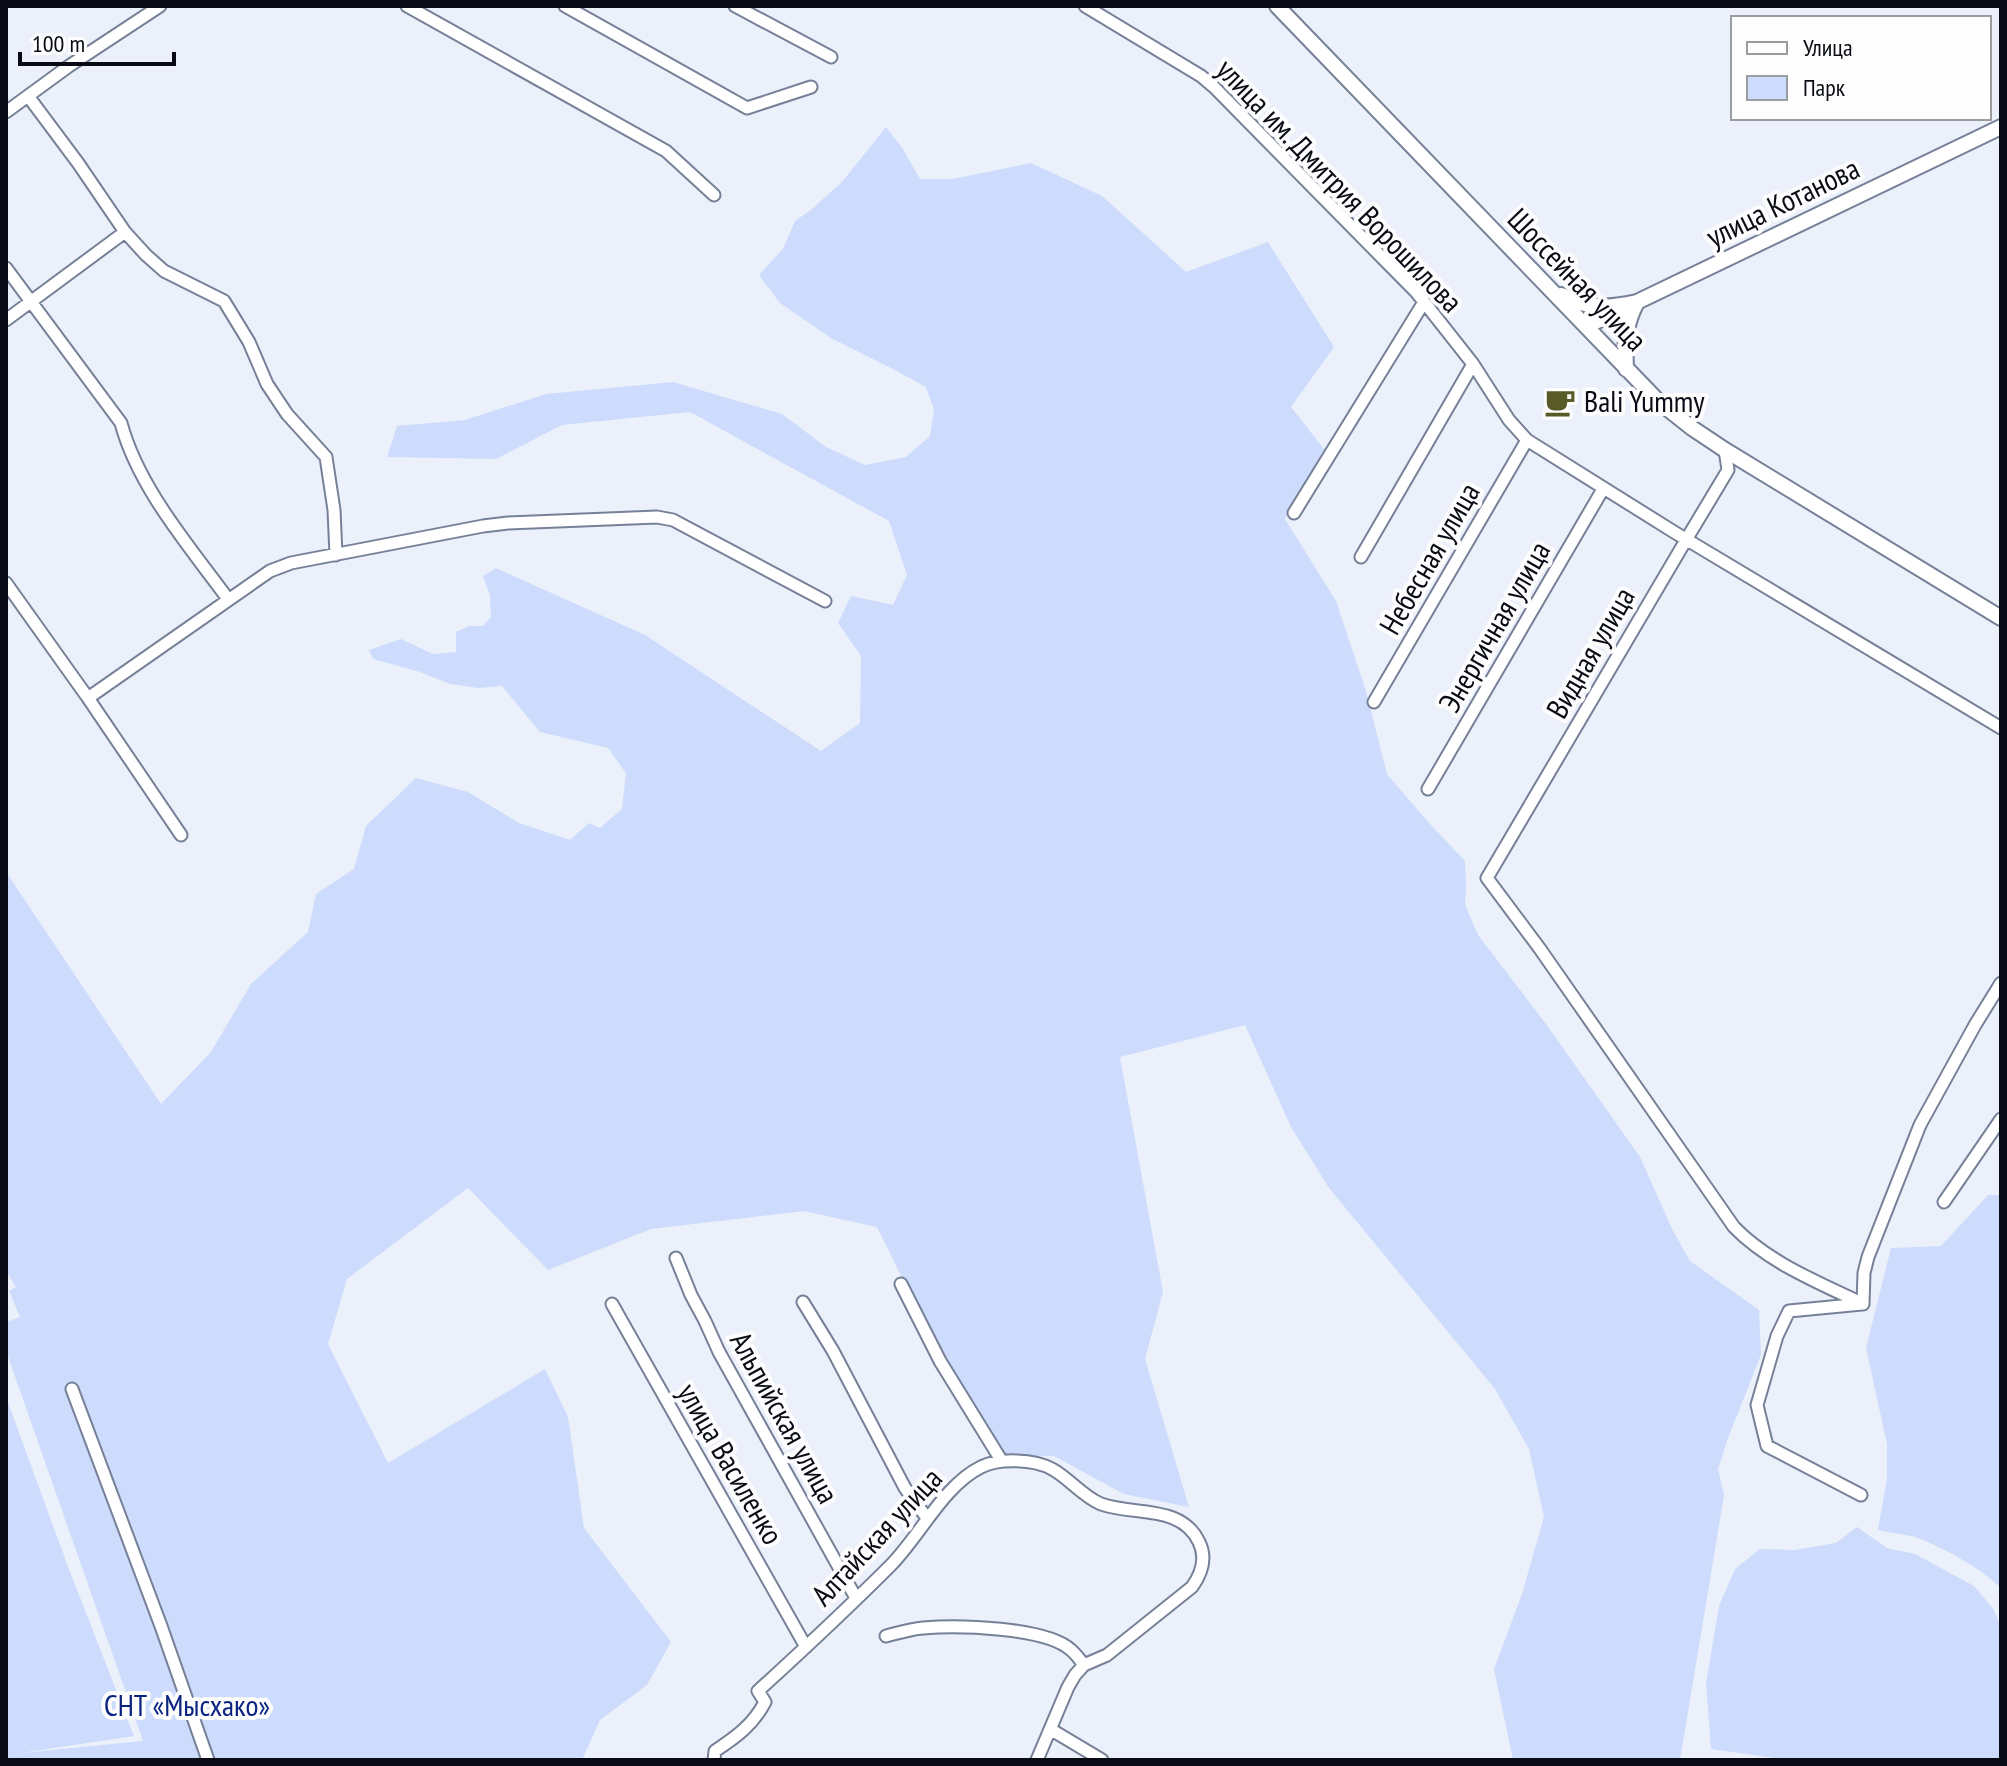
<svg xmlns="http://www.w3.org/2000/svg" width="2007" height="1766" viewBox="0 0 2007 1766" font-family="'PT Sans Narrow',sans-serif">
  <style>
    .green { fill: #cddcfc }
    .lines { fill: none; stroke-linecap: round; stroke-linejoin: round }
    .minor-casing { stroke: #768198; stroke-width: 15 }
    .tertiary-casing { stroke: #768198; stroke-width: 18 }
    .minor { stroke: #fff; stroke-width: 11 }
    .tertiary { stroke: #fff; stroke-width: 14 }
    .labels { text-anchor: middle; stroke-width: 8; stroke-linejoin: round; paint-order: stroke }
    .street-label { font-size: 30px; fill: #080b13; stroke: #fdfdfd }
    .poi-label { font-size: 30px; fill: #080b13; stroke: #fdfdfd; text-anchor: start }
    .park-label { font-size: 30px; fill: #0b2380; stroke: #fdfdfd }
  </style>
  <rect width="100%" height="100%" fill="#ebf0fa"/>
  <path class="green" d="M886,127L903,149L920,179H953L1031,163L1102,196L1186,272L1268,242L1334,347L1291,407L1324,449L1285,519L1336,601L1366,691L1387,774L1429,823L1465,861L1466,885L1465,905L1478,935L1546,1024L1640,1157L1674,1233L1690,1261L1759,1310L1761,1355L1728,1438L1718,1469L1724,1495L1680,1760H1513L1494,1669L1522,1594L1544,1517L1529,1449L1495,1389L1329,1188L1291,1127L1245,1025L1120,1057L1163,1292L1145,1359L1189,1507L1124,1494L1054,1456L990,1455L877,1227L804,1211L651,1229L548,1270L468,1188L347,1279L328,1344L388,1463L545,1369L568,1417L584,1528L671,1642L647,1685L600,1720L582,1760H6V1397L67,1564L134,1736L21,1753L143,1741L6,1351V1322L20,1317L9,1291L16,1287L8,1274L6,1277V872L161,1104L211,1052L251,984L308,932L316,894L354,869L366,826L416,778L468,792L519,823L570,840L589,823L600,828L622,809L626,773L608,748L540,732L502,686L478,688L450,684L420,672L373,659L369,650L401,639L433,654L456,652V632L469,626H483L491,617L490,596L483,576L496,568L645,635L821,751L860,723L861,656L838,623L851,596L893,605L907,575L889,521L690,412L562,425L496,459L387,457L397,426L465,420L546,394L673,382L782,414L826,447L865,465L906,457L930,436L934,410L926,387L893,369L831,338L780,303L759,275L783,249L795,221L812,209L842,182Z
    M1988,1195H2001V1589C1990,1573 1935,1543 1915,1537C1903,1534 1891,1533 1878,1530L1887,1478V1444L1866,1348L1891,1248L1941,1246Z
    M1857,1527L1887,1548L1915,1554L1974,1586L1994,1610L2001,1628V1760H1788L1711,1749L1706,1683L1719,1606L1735,1569L1760,1549L1794,1550L1836,1543Z"/>
  <g class="lines">
    <g class="minor-casing">
      <path id="minor" d="M407,6L666,151L714,195
        M565,6L747,108L811,87
        M735,6L831,57
        M1085,6L1201,76L1214,87L1417,293L1473,364L1509,420L1527,440L1674,532L2001,728
        M28,96L78,163L125,232L146,255L164,271L224,301L249,342L267,384L287,414L326,457L334,510L336,555
        M6,112L69,66L160,6
        M6,268L121,423C138,487 189,546 228,599
        M6,320L125,232
        M1725,450L1728,470L1686,540L1487,878L1540,949L1734,1227C1769,1263 1818,1282 1863,1304
        M1294,513L1424,302
        M1361,557L1473,364
        M6,583L88,698L270,571L291,563L483,526L508,523L657,517L673,520L825,601
        M88,698L181,835
        M1374,702L1527,440
        M1428,789L1603,489
        M1944,1202L2001,1119
        M676,1258L691,1295L705,1321L719,1352L856,1598
        M901,1284L940,1361L1001,1460
        M803,1302L833,1351L905,1488L927,1518
        M612,1304L806,1647
        M1863,1304L1864,1273L1868,1257L1920,1125L1975,1025L2001,983
        M72,1389L161,1626L208,1760
        M1861,1495L1767,1446L1757,1405L1777,1336L1789,1311L1862,1304
        M886,1636C898,1633 910,1629 923,1628C957,1625 1046,1627 1071,1650C1076,1654 1080,1660 1084,1665
        M1050,1729L1102,1760
        M714,1760L715,1751C736,1737 753,1725 765,1702L758,1691C803,1650 848,1608 891,1565C919,1537 944,1485 981,1467C999,1458 1034,1459 1052,1469C1069,1478 1083,1497 1101,1504C1134,1516 1181,1504 1199,1542C1207,1558 1202,1573 1192,1587L1107,1655L1084,1665L1075,1675L1068,1687L1037,1760"/>
    </g>
    <g class="tertiary-casing">
      <path id="tertiary" d="M1277,6L1658,401L1692,428L1725,450L2001,618
        M1561,295C1592,309 1603,309 1637,302C1624,327 1625,342 1626,369
        M1587,326L2001,127"/>
    </g>
    <use href="#minor" class="minor"/>
    <use href="#tertiary" class="tertiary"/>
  </g>
  <defs>
    <g id="cafe-bare" transform="scale(2.4)"><path d="M-5.5-4.5H6V0H3Q3 3.5 0 3.5H-2.5Q-5.5 3.5-5.5 0ZM3-3.2v2h1.7v-2ZM-6 4.5H4V6H-6Z" fill="#585b28" stroke="#fdfdfd" stroke-width="2.5" paint-order="stroke"/></g>
  </defs>
  <g fill-rule="evenodd">
    <use href="#cafe-bare" x="1560" y="402"/>
  </g>
  <g class="labels">
    <g class="street-label">
      <text transform="translate(1339 186) rotate(46)" y="10">улица им. Дмитрия Ворошилова</text>
      <text transform="translate(1783 203) rotate(-26)" y="10">улица Котанова</text>
      <text transform="translate(1577 280) rotate(46)" y="10">Шоссейная улица</text>
      <text transform="translate(1430 559) rotate(-60)" y="10">Небесная улица</text>
      <text transform="translate(1495 627) rotate(-60)" y="10">Энергичная улица</text>
      <text transform="translate(1591 653) rotate(-60)" y="10">Видная улица</text>
      <text transform="translate(784 1418) rotate(61)" y="10">Альпийская улица</text>
      <text transform="translate(730 1464) rotate(60)" y="10">улица Василенко</text>
      <text transform="translate(877 1537) rotate(-47)" y="10">Алтайская улица</text>
    </g>
    <g class="poi-label">
      <text x="1584" y="412">Bali Yummy</text>
    </g>
    <g class="park-label">
      <text x="187" y="1716">СНТ «Мысхако»</text>
    </g>
  </g>
  <rect width="2007" height="1766" fill="none" stroke="#080b13" stroke-width="16"/>
  <rect x="1731" y="16" width="260" height="104" fill="#fdfdfd" stroke="#9b9c9f" stroke-width="2"/>
  <rect x="1747" y="42" width="40" height="12" fill="#ffffff" stroke="#9b9c9f" stroke-width="2"/>
  <text x="1803" y="56" font-size="24" fill="#080b13">Улица</text>
  <rect x="1747" y="76" width="40" height="24" fill="#cddcfc" stroke="#9b9c9f" stroke-width="2"/>
  <text x="1803" y="96" font-size="24" fill="#080b13">Парк</text>
  <path d="M20 52v12h154v-12" fill="none" stroke="#080b13" stroke-width="4"/>
  <text x="32" y="52" font-size="24" fill="#080b13" stroke="#fdfdfd" stroke-width="6" paint-order="stroke">100 m</text>
</svg>
